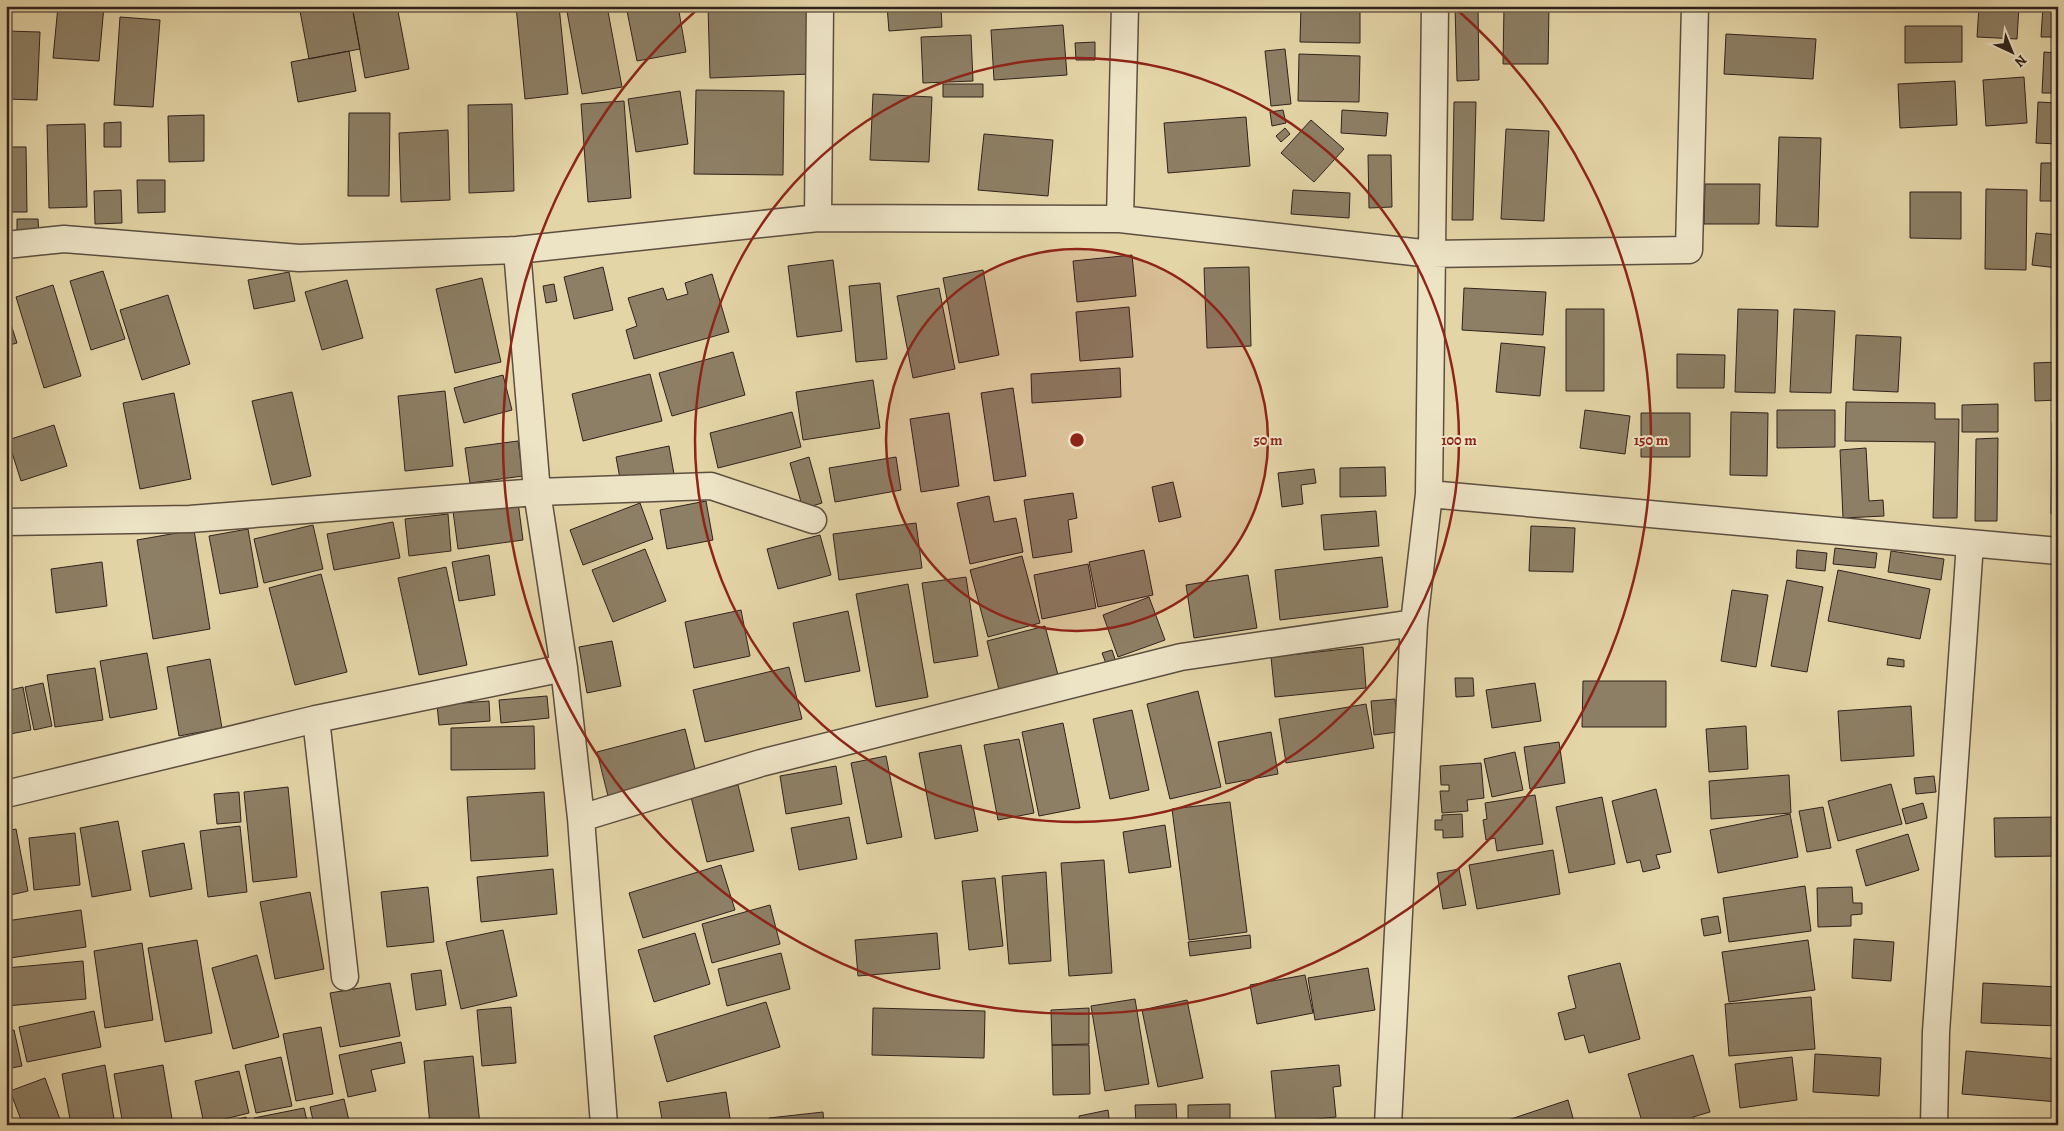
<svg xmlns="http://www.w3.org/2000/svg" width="2064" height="1131" viewBox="0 0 2064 1131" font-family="Alegreya,serif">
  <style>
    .building { fill: #8d7f65; stroke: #2f221d }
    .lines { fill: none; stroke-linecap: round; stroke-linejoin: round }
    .street-casing { stroke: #5c4f40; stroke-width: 29 }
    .street { stroke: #ede4c6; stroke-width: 26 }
    .ring { fill: none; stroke: #8f2418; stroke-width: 2.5 }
    .centre { fill: #8f2418; stroke: #ede4c6; stroke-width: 2.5 }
    .ring-label { font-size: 15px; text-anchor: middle; font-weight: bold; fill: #8f2418; stroke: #ede4c6; stroke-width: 4; stroke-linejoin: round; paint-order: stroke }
  </style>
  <rect width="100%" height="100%" fill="#e4d5a7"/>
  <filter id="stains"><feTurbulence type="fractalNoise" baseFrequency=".004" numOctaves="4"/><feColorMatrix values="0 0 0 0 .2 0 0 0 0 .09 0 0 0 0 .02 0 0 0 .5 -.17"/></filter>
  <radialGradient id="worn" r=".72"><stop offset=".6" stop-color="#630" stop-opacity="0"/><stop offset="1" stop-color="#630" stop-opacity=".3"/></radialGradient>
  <path class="building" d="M58,6H104L99,61L53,58Z
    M299,6H352L360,49L309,59Z
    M352,6H397L409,69L365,78Z
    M516,6H559L568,94L525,99Z
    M566,6H607L622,87L582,94Z
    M626,6H678L686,52L637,61Z
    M708,6H808L810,74L710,78Z
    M887,6H941L942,27L889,31Z
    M1301,6H1360V43L1300,42Z
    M1455,6H1478L1479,80L1457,81Z
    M1504,6H1549L1548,64H1503Z
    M1979,6H2019L2017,39L1977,37Z
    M2043,6H2058V37H2041Z
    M120,17L160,20L153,107L114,105Z
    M1063,25L1067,75L994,80L991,30Z
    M1905,26H1962V62L1905,63Z
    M6,31L40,32L37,100L6,99Z
    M1726,34L1816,39L1813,79L1724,74Z
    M971,35L973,81L923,83L921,37Z
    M1095,42V60H1076L1075,43Z
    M1285,49L1291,104L1271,106L1265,51Z
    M349,51L356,91L298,102L291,62Z
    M2044,52L2058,53V93H2042Z
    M1299,54L1360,56L1359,102L1298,101Z
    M2024,77L2027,123L1986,126L1983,80Z
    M1955,81L1957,125L1900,128L1898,84Z
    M943,84H983V97H943Z
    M696,90L784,91L783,175L694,174Z
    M680,91L688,144L636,152L628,99Z
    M873,94L932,97L929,162L870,160Z
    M624,101L631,198L588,202L581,104Z
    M1454,102H1476L1473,220H1452Z
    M2038,102L2058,103V144L2036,143Z
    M512,104L514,191L469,193L468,105Z
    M1283,110L1286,123L1272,126L1270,112Z
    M1342,110L1388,113L1386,136L1341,133Z
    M349,113H390L389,196H348Z
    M204,115V161L169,162L168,116Z
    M1246,117L1250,166L1168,173L1164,123Z
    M1311,120L1344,149L1314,182L1281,153Z
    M121,122V147H104V123Z
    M85,124L87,207L49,208L47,125Z
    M1285,128L1290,134L1281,142L1276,136Z
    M1506,129L1549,131L1544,221L1501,219Z
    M448,130L450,200L401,202L399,133Z
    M984,134L1053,140L1048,196L978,190Z
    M1779,137L1821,138L1818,227L1776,226Z
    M6,147H26L27,212H6Z
    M1368,155H1391L1392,207L1369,208Z
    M2041,163H2058V201H2040Z
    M137,180H165V212L138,213Z
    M1705,184H1760L1759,224H1704Z
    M1986,189L2027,190L2026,270L1985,269Z
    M121,190L122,223L95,224L94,191Z
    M1293,190L1350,193L1349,218L1291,214Z
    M1910,192H1961V239L1910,238Z
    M17,219H38L39,236L17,237Z
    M2036,233L2058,235V268L2032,265Z
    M1132,255L1136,296L1077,302L1073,261Z
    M833,260L842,331L797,337L788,266Z
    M603,267L613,310L574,319L564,277Z
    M1249,267L1251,346L1207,348L1204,268Z
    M983,270L999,355L959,363L943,278Z
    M103,271L125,339L91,350L70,281Z
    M289,272L295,301L254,309L248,280Z
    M712,274L729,332L634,359L626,330L637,326L628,298L663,288L667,300L688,294L685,283Z
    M482,278L501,362L455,373L436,289Z
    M347,280L363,338L322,350L305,292Z
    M880,283L887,359L856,362L849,286Z
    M554,284L557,301L546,303L543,286Z
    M53,285L81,376L44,388L16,297Z
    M939,288L955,369L913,378L897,296Z
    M1464,288L1546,292L1543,335L1462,330Z
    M168,295L190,364L142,380L120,310Z
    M1129,307L1133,357L1080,361L1076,312Z
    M6,309L17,343L6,346Z
    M1566,309H1604V391H1566Z
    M1738,309L1778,310L1775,393L1735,392Z
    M1794,309L1835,311L1831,393L1790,392Z
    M1856,335L1901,337L1898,392L1853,390Z
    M1501,343L1545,347L1540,396L1496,392Z
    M733,352L745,395L672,416L659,373Z
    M1677,354L1725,355L1724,388H1677Z
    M2058,362V400L2035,401L2034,363Z
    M1120,368L1121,397L1032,403L1031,374Z
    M650,374L662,421L583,441L572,394Z
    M503,375L512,410L464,423L454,388Z
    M873,380L880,428L803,440L796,392Z
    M1013,388L1026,476L994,481L981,393Z
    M445,391L453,466L405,471L398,396Z
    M292,392L311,476L272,485L252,401Z
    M174,393L191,479L140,489L123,403Z
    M1846,402L1935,403V419H1959L1957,518H1933L1935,442L1845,441Z
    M1998,404V432H1962V405Z
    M1585,410L1630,416L1625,454L1580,448Z
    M1777,410H1835V447L1777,448Z
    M792,412L801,447L718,468L710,433Z
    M1731,412L1768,413L1767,476L1730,475Z
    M949,413L959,486L921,492L910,419Z
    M1641,413H1690V457H1641Z
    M2052,422H2058V514H2051Z
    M54,425L67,466L21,481L8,440Z
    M1998,438L1997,521H1975L1976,439Z
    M518,441L523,476L470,483L465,448Z
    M669,446L674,474L621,484L616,457Z
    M1866,448L1869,501L1883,500L1884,516L1843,518L1840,450Z
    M809,457L822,503L803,509L790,463Z
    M896,457L901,490L835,502L829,468Z
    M1385,467L1386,496L1340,497V468Z
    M1314,469L1316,483L1301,485L1303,504L1282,507L1278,473Z
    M1173,482L1181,517L1159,522L1152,487Z
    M1073,493L1077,518L1068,520L1072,552L1033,558L1024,500Z
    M989,496L994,522L1016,518L1023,552L970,564L957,503Z
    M706,501L713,540L667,549L660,510Z
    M518,502L523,540L458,549L453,511Z
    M640,503L653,539L583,565L570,530Z
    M1376,511L1379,546L1324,550L1321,515Z
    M448,514L451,551L409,556L405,519Z
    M393,522L400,558L334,570L327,534Z
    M916,523L922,568L839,580L833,534Z
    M313,525L323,569L264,583L254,539Z
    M1531,526L1575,528L1573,572L1529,571Z
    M248,529L258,587L220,594L209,536Z
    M194,530L210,629L153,639L137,540Z
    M820,535L831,575L778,589L767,549Z
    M1835,548L1877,553L1875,568L1833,564Z
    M645,549L666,601L613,622L592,570Z
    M1144,550L1153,595L1098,607L1089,562Z
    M1797,550L1827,553L1825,571L1796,568Z
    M1891,551L1944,559L1941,580L1888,572Z
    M489,555L495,595L459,601L452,562Z
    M1022,556L1040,623L988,637L970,570Z
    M1382,557L1388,607L1280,620L1275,570Z
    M102,562L107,606L56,613L51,569Z
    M1088,564L1096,608L1042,619L1034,575Z
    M446,567L467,665L419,675L398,578Z
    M1838,570L1930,589L1920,639L1828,621Z
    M321,574L347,672L295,685L269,588Z
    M1248,575L1257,628L1194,638L1186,585Z
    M966,577L978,656L934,663L922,583Z
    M1787,580L1823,587L1807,672L1771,666Z
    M908,584L928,697L876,707L856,594Z
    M1732,590L1768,595L1756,667L1721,661Z
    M1149,597L1165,640L1118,657L1103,615Z
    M741,610L750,656L694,668L685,622Z
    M848,611L860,671L805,682L793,623Z
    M1045,626L1058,675L999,690L987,641Z
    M612,641L621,686L587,693L579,647Z
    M1363,647L1366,688L1275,697L1271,657Z
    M1112,650L1116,662L1107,666L1102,653Z
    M147,653L157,709L110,718L100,661Z
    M1888,658L1904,660V667L1887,665Z
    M210,659L222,728L179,736L167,667Z
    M789,667L802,719L705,742L693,690Z
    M95,668L103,720L55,727L47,675Z
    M1455,678H1473L1474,696L1456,697Z
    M1583,681H1666V727H1582Z
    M43,683L52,726L34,730L25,687Z
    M1535,683L1541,721L1492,728L1486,690Z
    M23,687L31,730L10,734L6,713V691Z
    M1198,691L1221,787L1170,799L1147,704Z
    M547,696L549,718L501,723L499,700Z
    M1395,699L1398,732L1374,735L1371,701Z
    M489,701L490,721L439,725L437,705Z
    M1366,704L1374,748L1286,763L1279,719Z
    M1911,706L1914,756L1841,761L1838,711Z
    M1132,710L1149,790L1110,799L1093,719Z
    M6,720L10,739L6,740Z
    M1063,723L1080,808L1039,816L1022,732Z
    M534,726L535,769L451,770V728Z
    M1746,726L1748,769L1709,772L1706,729Z
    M685,729L697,777L609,800L597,752Z
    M1271,732L1278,774L1226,784L1218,742Z
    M1019,739L1034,813L998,820L984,745Z
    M1559,742L1565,783L1530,789L1524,747Z
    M961,745L978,831L935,839L919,753Z
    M1515,752L1523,790L1492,797L1484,759Z
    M886,756L902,837L867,844L851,763Z
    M1481,763L1484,798L1467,800L1468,811L1442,813L1440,791H1449V785H1441L1440,766Z
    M836,766L842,804L786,814L780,776Z
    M1789,775L1791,813L1711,819L1709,781Z
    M1934,776L1936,792L1916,794L1914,778Z
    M1891,784L1902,824L1838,841L1828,801Z
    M738,785L754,851L707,862L691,797Z
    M288,787L297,877L253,882L244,792Z
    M1656,789L1671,852L1656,855L1660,868L1643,872L1640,860L1627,863L1612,801Z
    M239,792L241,822L217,824L214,794Z
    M544,792L548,856L471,861L467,797Z
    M1535,795L1543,844L1497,851L1495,838L1486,840L1483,820L1487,819L1485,803Z
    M1602,797L1615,864L1569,873L1556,807Z
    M1230,802L1247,932L1189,940L1172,809Z
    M1923,803L1927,818L1906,824L1902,809Z
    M1823,807L1831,848L1807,852L1799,811Z
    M1462,814L1463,837L1443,838V830H1435V820H1442V815Z
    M1790,814L1798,857L1718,873L1710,830Z
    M849,817L857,859L799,870L791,828Z
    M2058,817V856L1995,857L1994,818Z
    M118,821L131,890L92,897L80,828Z
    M1165,825L1171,867L1129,873L1123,832Z
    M240,826L247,892L208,897L200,831Z
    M16,829L28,891L6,896V831Z
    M75,833L80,885L34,890L29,838Z
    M1908,834L1919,870L1866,886L1856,850Z
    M184,843L192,889L150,897L142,851Z
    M1553,850L1560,894L1477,909L1469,865Z
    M1104,860L1112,973L1069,976L1061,863Z
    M721,865L735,910L643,938L629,893Z
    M553,869L557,914L481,922L477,877Z
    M1459,869L1466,905L1443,909L1437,873Z
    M1046,872L1051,961L1009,964L1002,876Z
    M995,878L1003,946L969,950L962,881Z
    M1805,886L1811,931L1729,942L1723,898Z
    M428,887L434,942L387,947L381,892Z
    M1852,887L1853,903H1862V914L1851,915V926L1818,927L1817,888Z
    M310,892L324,969L275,979L260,902Z
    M770,905L780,944L712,963L702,924Z
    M81,910L86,947L10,958L6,921Z
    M1718,916L1721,933L1704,936L1701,919Z
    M503,930L517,996L461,1009L446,942Z
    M695,933L710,984L654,1002L638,950Z
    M937,933L940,969L858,976L855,940Z
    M1250,935L1251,948L1190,956L1188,942Z
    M1854,939L1894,942L1891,981L1852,978Z
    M197,940L212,1033L165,1042L148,948Z
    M1808,940L1815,990L1729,1002L1722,952Z
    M142,943L153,1020L105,1028L94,951Z
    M781,953L790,989L727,1006L718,969Z
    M257,955L279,1037L233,1049L212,968Z
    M83,961L86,999L6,1006V968Z
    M1620,963L1640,1039L1589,1053L1584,1035L1565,1040L1558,1013L1576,1008L1568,976Z
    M1368,968L1375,1010L1315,1020L1308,978Z
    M441,970L446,1005L416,1010L411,974Z
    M1305,975L1313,1013L1257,1024L1250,985Z
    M390,983L400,1036L340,1047L330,993Z
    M1983,983L2058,987V1026L1981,1023Z
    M1811,997L1815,1049L1729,1056L1725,1004Z
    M1135,999L1149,1084L1105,1091L1091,1006Z
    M1187,1000L1203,1078L1158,1087L1142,1010Z
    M766,1002L780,1047L667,1082L654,1036Z
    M511,1007L516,1063L482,1066L477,1010Z
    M873,1008L985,1011L984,1058L872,1055Z
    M1089,1008V1044L1052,1045L1051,1010Z
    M94,1011L101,1047L27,1062L19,1027Z
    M321,1027L333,1094L296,1101L283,1034Z
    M14,1030L22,1066L6,1069V1031Z
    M401,1042L405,1063L371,1070L376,1091L348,1097L339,1055Z
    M1052,1045H1089L1090,1094L1053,1095Z
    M1966,1051L2058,1059V1102L1962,1094Z
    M1815,1054L1881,1058L1879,1096L1813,1092Z
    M1693,1055L1710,1112L1693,1117L1696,1125H1643L1628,1074Z
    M473,1056L480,1125H430L424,1061Z
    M281,1057L292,1106L256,1113L245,1065Z
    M1792,1057L1797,1100L1740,1108L1735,1064Z
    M105,1065L115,1125H71L62,1074Z
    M163,1065L173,1125H123L114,1074Z
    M1339,1065L1341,1086L1333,1087L1336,1117L1276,1123L1271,1071Z
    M239,1071L249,1113L204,1124L195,1081Z
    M45,1078L62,1125H23L10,1091Z
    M726,1092L731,1125H663L659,1102Z
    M344,1099L350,1125H314L310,1107Z
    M1568,1100L1575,1125H1509L1508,1120Z
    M1176,1104L1177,1125H1136L1135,1105Z
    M1230,1104V1125H1188V1105Z
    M304,1108L308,1125H256L254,1118Z
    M1108,1110L1110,1125H1080L1079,1116Z
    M823,1112L824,1125H770L769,1118Z
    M246,1117L248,1125H218Z"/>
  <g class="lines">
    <g class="street-casing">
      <path id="street" d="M818,218L820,6
        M1120,219L1125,6
        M6,245L64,239L299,258L517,250L818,218L1120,219L1431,254L1689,250L1695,6
        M517,250L537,492L564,668L581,818L604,1125
        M1429,494L2058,551
        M6,522L190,519L537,492L711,486L813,520
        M316,719L345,977
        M6,794L316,719L564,668
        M581,818L761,763L1181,657L1414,623
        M1388,1125L1414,623L1429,494L1435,6
        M1934,1125L1936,1032L1970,543"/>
    </g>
    <use href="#street" class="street"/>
  </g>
  <circle cx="1077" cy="440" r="191" fill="#8f2418" fill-opacity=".12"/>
  <g class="ring">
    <circle cx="1077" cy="440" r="191"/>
    <circle cx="1077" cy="440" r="382"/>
    <path d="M1454 7A574 574 0 1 1 700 7"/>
  </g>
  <circle cx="1077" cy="440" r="8" class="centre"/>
  <g class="ring-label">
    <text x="1268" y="445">50 m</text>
    <text x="1459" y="445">100 m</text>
    <text x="1651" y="445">150 m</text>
  </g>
  <rect width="2064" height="1131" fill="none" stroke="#e4d5a7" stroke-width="25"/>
  <rect x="8" y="8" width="2049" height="1116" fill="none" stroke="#2f221d" stroke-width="2.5"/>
  <rect x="12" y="12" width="2039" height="1106" fill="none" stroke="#2f221d"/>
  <g transform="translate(2012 52) rotate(136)" stroke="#ede4c6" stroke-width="4" paint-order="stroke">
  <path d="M0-4L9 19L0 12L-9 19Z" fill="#2f221d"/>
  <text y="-8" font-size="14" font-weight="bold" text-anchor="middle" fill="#2f221d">N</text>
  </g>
  <rect width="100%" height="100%" filter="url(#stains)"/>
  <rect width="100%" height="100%" fill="url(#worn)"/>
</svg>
